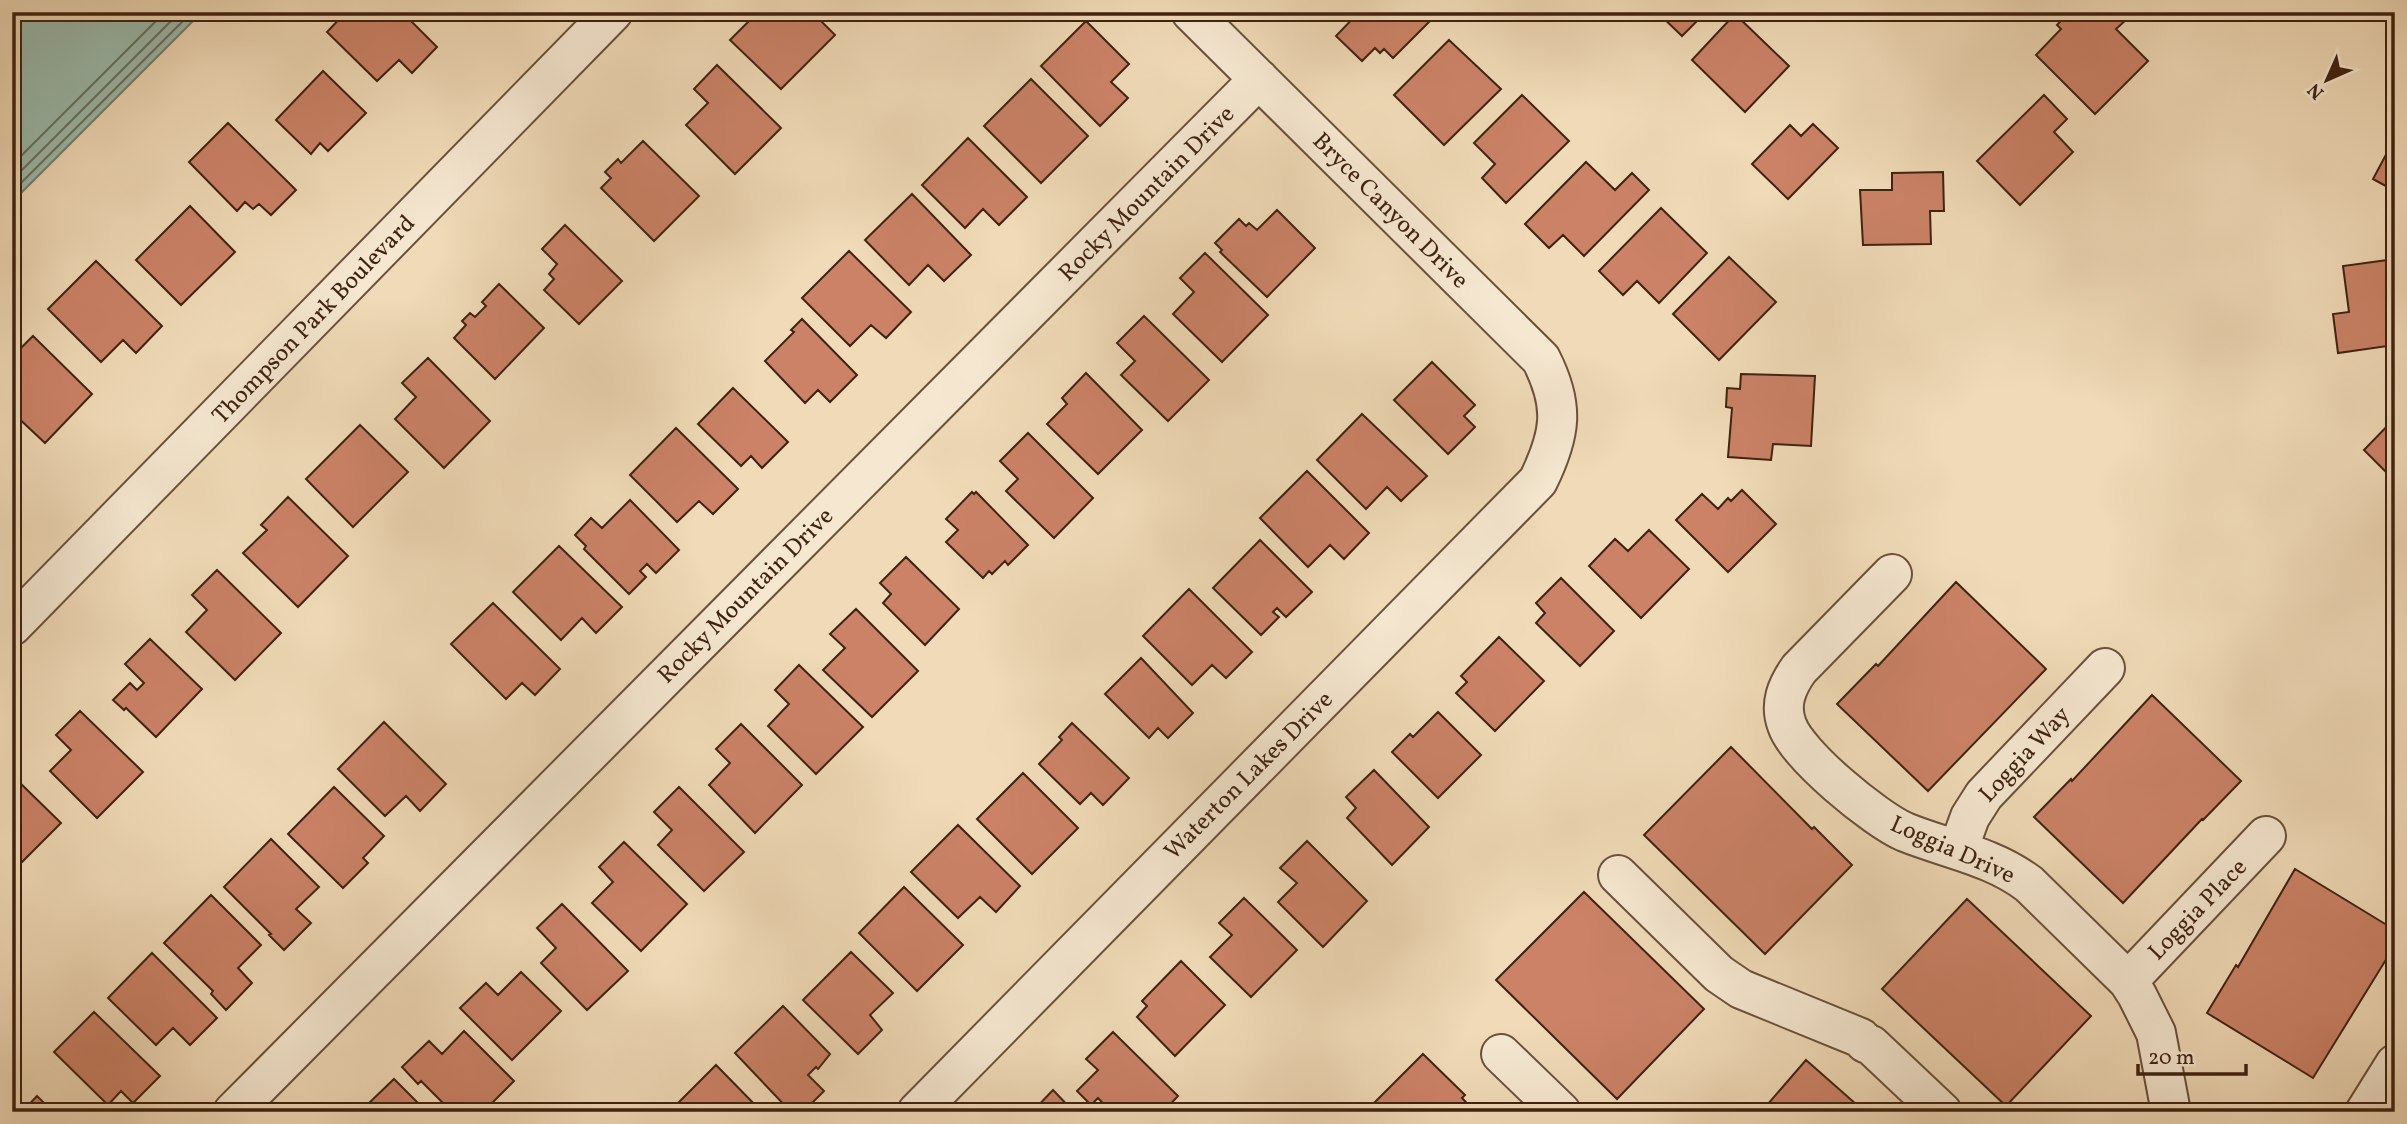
<svg xmlns="http://www.w3.org/2000/svg" width="2407" height="1124" viewBox="0 0 2407 1124" font-family="Vollkorn,serif">
  <style>
    .water { fill: #9abbad; stroke: #767e6f; stroke-width: 2 }
    .lines { fill: none; stroke-linecap: round; stroke-linejoin: round }
    .shore { stroke: #6c6e5f; stroke-width: 2 }
    .building { fill: #cb8267; stroke: #3f2211; stroke-width: 2 }
    .street-casing { stroke: #6b503a; stroke-width: 42 }
    .street { stroke: #f5e7d0; stroke-width: 38 }
    .labels { text-anchor: middle; stroke-width: 5; stroke-linejoin: round; paint-order: stroke }
    .street-label { font-size: 24px; fill: #3f2211; stroke: #f5e7d0 }
  </style>
  <rect width="100%" height="100%" fill="#f0dab7"/>
  <filter id="stains"><feTurbulence type="fractalNoise" baseFrequency=".00286" numOctaves="4"/><feColorMatrix values="0 0 0 0 .2 0 0 0 0 .09 0 0 0 0 .02 0 0 0 .5 -.17"/></filter>
  <radialGradient id="worn" r=".72"><stop offset=".6" stop-color="#630" stop-opacity="0"/><stop offset="1" stop-color="#630" stop-opacity=".3"/></radialGradient>
  <path class="water" d="M12,12H202L12,202Z"/>
  <g class="lines">
    <path class="shore" d="M12,165L165,12
      M12,180L180,12
      M12,192L192,12"/>
  </g>
  <path class="building" d="M346,12H402L437,47L412,73L399,60L377,81L327,32Z
    M758,12H812L835,35L781,89L730,40Z
    M1359,12H1439L1393,58L1384,49L1380,53L1375,48L1362,61L1336,36Z
    M1657,12H1706L1682,36Z
    M2069,12H2120L2127,19L2116,29L2148,61L2095,114L2036,55L2061,29L2057,25Z
    M1735,14L1789,66L1745,112L1692,60Z
    M1086,21L1129,64L1111,82L1128,98L1100,126L1041,66Z
    M1449,40L1501,89L1444,145L1394,95Z
    M717,65L781,128L735,174L686,125L708,103L694,89Z
    M323,71L366,113L328,151L320,143L311,154L276,120Z
    M1031,79L1088,136L1041,183L984,126Z
    M1522,95L1569,141L1506,203L1482,178L1495,164L1474,143Z
    M2044,95L2067,119L2054,132L2073,152L2020,205L1977,161Z
    M228,123L296,190L271,215L259,204L253,209L245,202L237,211L189,162Z
    M1813,124L1838,148L1788,199L1752,164L1790,125L1801,136Z
    M968,138L1027,197L999,225L983,209L965,228L922,185Z
    M643,141L699,196L654,241L601,188L611,178L605,172L618,159L621,163Z
    M2389,149L2395,151V191L2373,179Z
    M1586,162L1615,190L1632,173L1649,190L1584,256L1563,235L1549,248L1525,224Z
    M1943,172L1944,211H1930L1931,244L1863,245L1860,190H1892V173Z
    M912,194L971,255L944,281L928,265L909,285L865,240Z
    M190,206L235,252L181,305L136,260Z
    M1661,208L1707,253L1659,303L1637,281L1623,295L1599,271Z
    M1277,210L1315,248L1267,297L1220,252L1222,250L1215,243L1239,219L1246,226L1249,223L1257,230Z
    M565,225L622,281L579,324L544,290L554,279L549,274L557,264L542,249Z
    M849,251L911,312L886,338L871,325L850,346L802,298Z
    M1205,253L1268,315L1222,362L1173,314L1194,292L1180,278Z
    M1729,257L1776,302L1719,360L1673,314Z
    M2395,259V345L2338,353L2333,314L2349,312L2343,266Z
    M96,261L162,326L136,353L123,340L101,362L48,309Z
    M499,284L544,328L495,379L454,338L466,325L462,321L470,313L475,317L486,306L482,302Z
    M1144,316L1209,380L1168,421L1121,375L1135,361L1117,343Z
    M802,319L857,375L830,402L818,390L805,403L765,361L794,332L791,330Z
    M33,336L92,394L45,443L12,412V357Z
    M428,358L490,421L444,468L395,419L416,397L402,383Z
    M1432,362L1475,405L1464,416L1475,427L1448,454L1394,400Z
    M1086,373L1142,430L1098,474L1047,424L1067,404L1062,398Z
    M1741,374L1815,376L1811,446L1773,444L1771,460L1728,457L1732,408L1726,407L1727,388L1740,389Z
    M733,388L788,442L762,468L751,456L741,466L698,424Z
    M1362,414L1427,476L1401,501L1387,487L1366,509L1317,460Z
    M2395,418V481L2364,450Z
    M360,425L408,472L353,527L306,479Z
    M676,428L738,489L713,514L699,501L677,522L630,475Z
    M1028,433L1093,498L1054,538L1006,491L1018,479L1000,461Z
    M1307,471L1369,533L1344,559L1330,545L1308,567L1260,518Z
    M1742,490L1776,524L1728,572L1676,520L1702,494L1718,509L1728,498L1731,501Z
    M972,492L974,494L976,492L1028,545L1008,565L1005,561L992,574L989,571L983,578L946,542L958,530L946,519Z
    M288,497L348,556L298,607L243,553L267,530L261,525Z
    M630,500L679,550L656,573L647,564L640,571L646,577L629,594L584,549L586,546L575,535L591,518L602,528Z
    M1649,530L1689,569L1641,618L1589,566L1615,539L1628,551Z
    M1260,540L1312,592L1286,617L1277,608L1273,612L1279,617L1261,635L1213,588Z
    M559,546L622,607L596,633L582,618L561,640L513,592Z
    M906,557L959,609L925,645L883,603L891,594L880,583Z
    M217,570L281,633L235,680L186,632L207,610L192,595Z
    M1561,578L1614,631L1580,666L1536,623L1545,613L1536,603Z
    M1956,582L2046,669L1928,791L1837,704L1876,664L1878,666Z
    M1189,589L1252,652L1226,678L1212,665L1192,685L1143,636Z
    M493,603L560,669L535,695L522,683L506,699L451,644Z
    M856,609L918,671L872,717L823,670L845,648L830,634Z
    M1499,637L1544,681L1495,731L1456,693L1467,682L1461,676Z
    M150,639L202,689L156,737L126,708L124,710L113,700L130,683L137,690L144,683L125,664Z
    M1141,658L1193,713L1168,738L1158,728L1149,738L1105,694Z
    M799,665L863,727L816,774L768,726L789,704L775,690Z
    M2152,695L2241,781L2203,820L2202,819L2123,903L2034,817L2071,779L2072,781Z
    M80,711L143,772L97,818L50,771L71,750L56,735Z
    M1438,712L1481,755L1438,798L1392,752L1410,734L1413,737Z
    M384,722L446,784L420,811L406,796L385,816L338,769Z
    M1072,723L1129,778L1103,805L1091,793L1080,804L1039,764L1062,740L1059,737Z
    M741,724L802,785L755,833L709,785L730,763L716,749Z
    M1731,747L1812,829L1814,827L1852,865L1765,954L1644,835Z
    M1374,770L1429,827L1392,865L1347,818L1356,808L1346,797Z
    M1023,773L1078,828L1032,874L977,819Z
    M17,780L61,823L12,872V784Z
    M334,787L384,836L363,858L368,863L343,888L288,834Z
    M679,787L744,852L704,891L658,845L672,830L654,812Z
    M958,825L1020,886L996,912L980,897L958,918L911,872Z
    M271,839L319,887L296,909L311,923L284,950L269,935L271,934L224,887Z
    M1307,841L1367,901L1323,947L1278,902L1297,883L1280,868Z
    M624,842L687,904L641,951L592,903L613,882L599,867Z
    M2295,869L2395,930V945L2313,1078L2207,1013L2236,965L2238,967Z
    M904,887L963,945L917,991L859,933Z
    M1584,892L1704,1009L1617,1099L1496,980Z
    M211,895L261,945L238,968L252,983L226,1010L211,994L213,991L164,943Z
    M1244,898L1297,950L1251,997L1210,957L1232,935L1219,923Z
    M1967,899L2091,1016L2006,1106L1882,989Z
    M562,904L628,971L587,1010L541,963L556,948L537,928Z
    M851,952L893,993L870,1015L882,1030L858,1054L803,1000Z
    M152,953L217,1018L190,1045L173,1028L156,1045L108,998Z
    M1181,961L1225,1005L1175,1056L1137,1017L1147,1006L1142,1001Z
    M521,972L561,1011L512,1060L460,1008L486,983L498,995Z
    M783,1006L830,1054L818,1069L816,1067L808,1075L824,1091L803,1112H791L735,1053Z
    M94,1012L160,1076L133,1103L121,1091L108,1105L54,1052Z
    M464,1031L514,1081L483,1112H452L421,1081L418,1084L402,1067L429,1041L442,1054Z
    M1113,1032L1178,1096L1163,1112H1111L1098,1098L1091,1105L1077,1091L1098,1070L1086,1059Z
    M1423,1054L1465,1095L1462,1098L1475,1112H1365Z
    M1806,1060L1865,1112H1761Z
    M716,1065L762,1112H683L676,1105Z
    M394,1079L427,1112H376L368,1104Z
    M1053,1090L1074,1112H1032Z
    M37,1096L53,1112H22Z"/>
  <g class="lines">
    <g class="street-casing">
      <path id="street" d="M1892,574L1799,669C1787,686 1779,704 1787,725C1797,755 1875,819 1905,832C1947,849 1992,856 2029,884L2128,981L2137,995L2156,1033L2171,1112
        M12,626L613,12
        M1958,850L1970,817L1984,795L2105,668
        M1618,875L1719,974L1741,989L1861,1038L1865,1043L1871,1045L1942,1112
        M2128,981L2266,836
        M1501,1054L1561,1112
        M233,1112L1259,79
        M917,1112L1538,481C1561,434 1565,406 1541,359L1191,12
        M2365,1112L2395,1064"/>
    </g>
    <use href="#street" class="street"/>
  </g>
  <g class="labels">
    <g class="street-label">
      <text transform="translate(1146 193) rotate(-45)" y="8">Rocky Mountain Drive</text>
      <text transform="translate(1391 210) rotate(45)" y="8">Bryce Canyon Drive</text>
      <text transform="translate(313 319) rotate(-46)" y="8">Thompson Park Boulevard</text>
      <text transform="translate(745 595) rotate(-45)" y="8">Rocky Mountain Drive</text>
      <text transform="translate(2024 754) rotate(-47)" y="8">Loggia Way</text>
      <text transform="translate(1248 775) rotate(-45)" y="8">Waterton Lakes Drive</text>
      <text transform="translate(1953 849) rotate(24)" y="8">Loggia Drive</text>
      <text transform="translate(2197 909) rotate(-46)" y="8">Loggia Place</text>
    </g>
  </g>
  <rect width="2407" height="1124" fill="none" stroke="#f0dab7" stroke-width="42"/>
  <rect x="14" y="14" width="2379" height="1096" fill="none" stroke="#3f2211" stroke-width="3.5"/>
  <rect x="21" y="21" width="2365" height="1082" fill="none" stroke="#3f2211" stroke-width="2"/>
  <g transform="translate(2327 80) rotate(225)" stroke="#f5e7d0" stroke-width="5" paint-order="stroke">
  <path d="M0-5L12 26L0 18L-12 26Z" fill="#3f2211"/>
  <text y="-10" font-size="19" font-weight="bold" text-anchor="middle" fill="#3f2211">N</text>
  </g>
  <path d="M2138 1064v10h108v-10" fill="none" stroke="#3f2211" stroke-width="3.5"/>
  <text x="2148" y="1064" font-size="21" fill="#3f2211" stroke="#f5e7d0" stroke-width="5" paint-order="stroke">20 m</text>
  <rect width="100%" height="100%" filter="url(#stains)"/>
  <rect width="100%" height="100%" fill="url(#worn)"/>
</svg>
